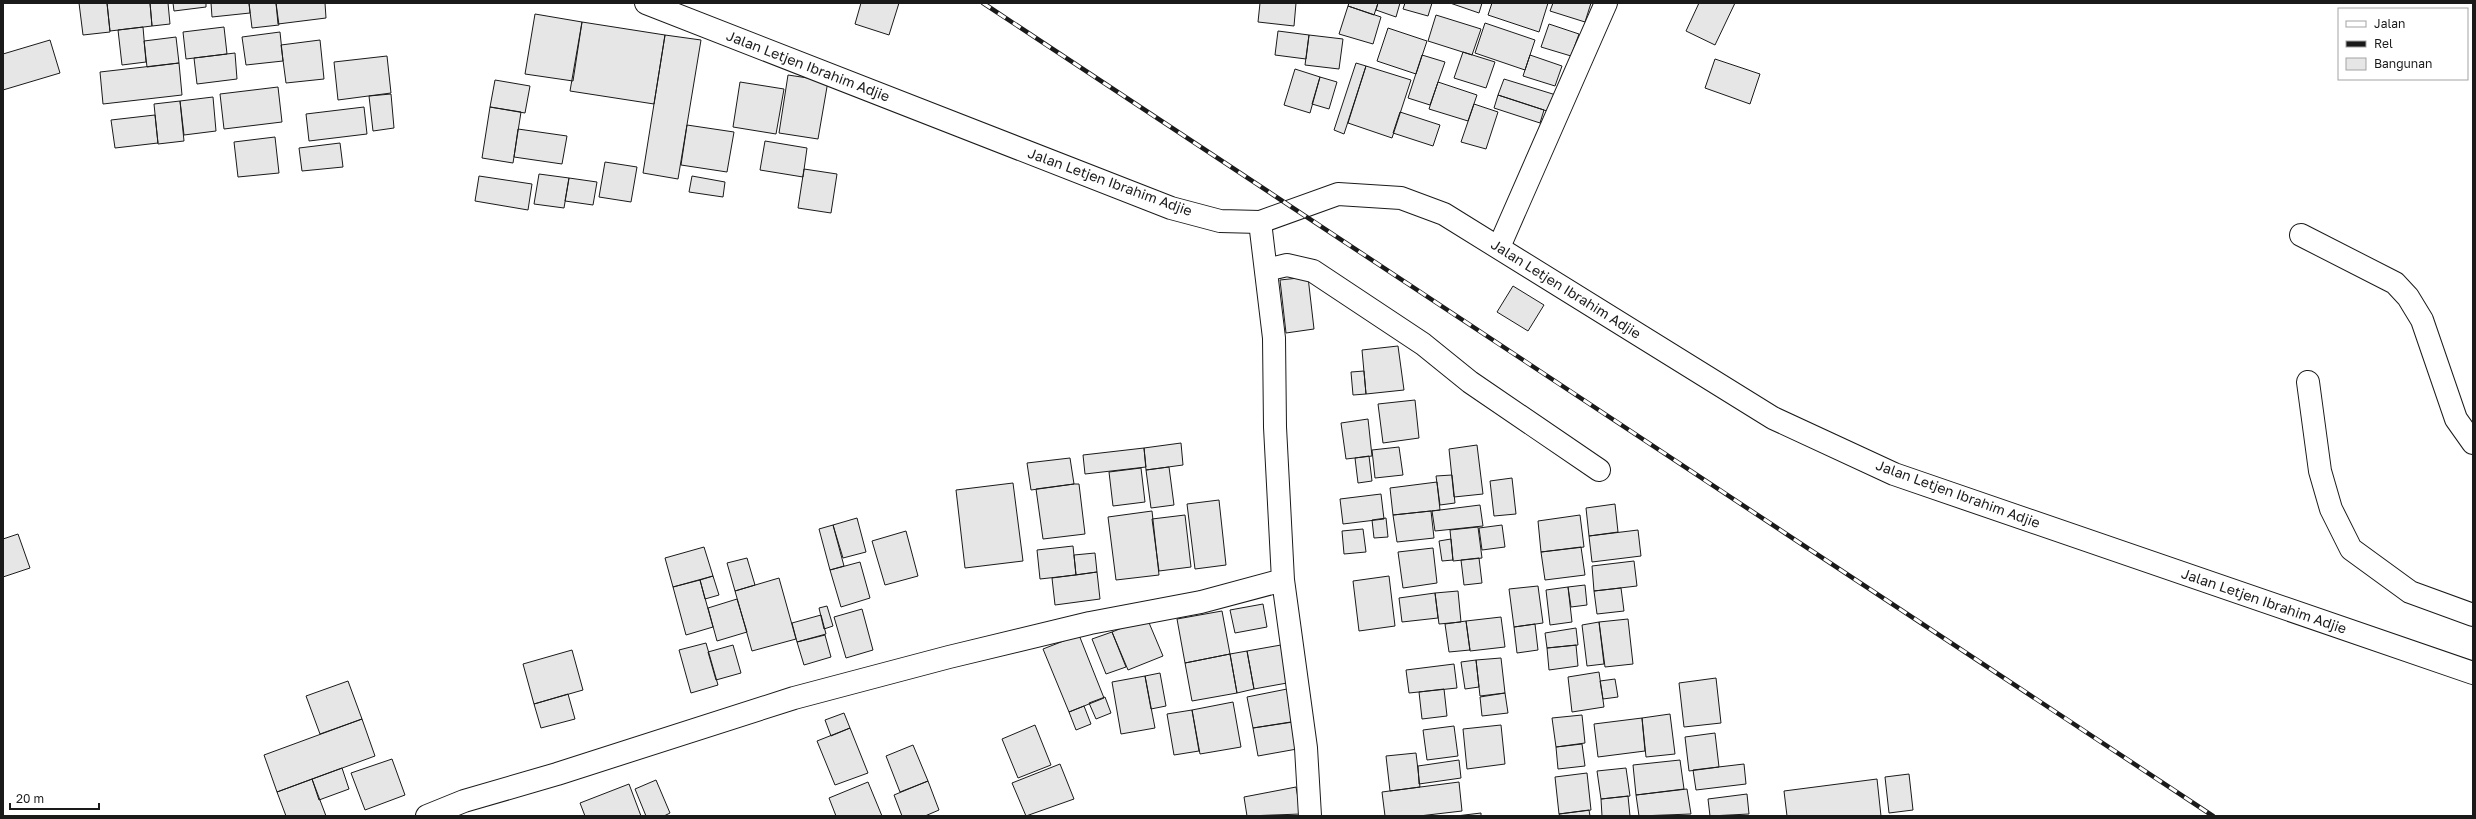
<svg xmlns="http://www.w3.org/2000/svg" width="2476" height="819" viewBox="0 0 2476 819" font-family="'Golos Text',sans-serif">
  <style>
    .building { fill: #e6e6e6; stroke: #1a1a1a }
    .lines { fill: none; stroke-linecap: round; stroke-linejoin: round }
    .minor-casing { stroke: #1a1a1a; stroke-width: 24 }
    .trunk-casing { stroke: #1a1a1a; stroke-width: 24 }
    .minor { stroke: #fff; stroke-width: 22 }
    .trunk { stroke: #fff; stroke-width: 22 }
    .rail-casing { stroke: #1a1a1a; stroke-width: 4.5 }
    .rail { stroke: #fff; stroke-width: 3; stroke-dasharray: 9; stroke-linecap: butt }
    .labels { text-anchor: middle; stroke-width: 3; stroke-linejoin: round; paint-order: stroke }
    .street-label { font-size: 14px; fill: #1a1a1a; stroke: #fff }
  </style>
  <rect width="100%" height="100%" fill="#fff"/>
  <path class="building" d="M79,3H107L110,32L83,35Z
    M107,3H150L152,26L110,31Z
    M150,3H168L170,24L152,26Z
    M173,3H206V7L174,11Z
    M211,3H249L250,13L212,17Z
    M249,3H276L279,25L252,28Z
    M276,3H325L326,18L278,24Z
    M861,3H899L889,35L855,24Z
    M1260,3H1296L1294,26L1258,22Z
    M1349,3H1378L1374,15L1348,6Z
    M1378,3H1400L1396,17L1376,10Z
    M1405,3H1432L1428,16L1403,9Z
    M1450,3H1482L1479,13Z
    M1492,3H1548L1539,32L1488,15Z
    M1553,3H1591L1585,22L1550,11Z
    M1699,3H1735L1715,45L1686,31Z
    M1348,6L1381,17L1373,44L1339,34Z
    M535,14L582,22L573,81L525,74Z
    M1436,15L1481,29L1472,55L1428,41Z
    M582,22L665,35L654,104L570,91Z
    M1485,23L1535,40L1525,70L1475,53Z
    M1549,24L1579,34L1571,56L1541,47Z
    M143,27L146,62L122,65L118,30Z
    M224,27L227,54L186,59L183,32Z
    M1388,28L1427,41L1416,74L1377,61Z
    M1278,31L1309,35L1306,59L1275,55Z
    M280,32L283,61L246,65L242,37Z
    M665,35L701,40L678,179L643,173Z
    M1309,35L1343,39L1339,69L1305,65Z
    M176,37L179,63L147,67L144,41Z
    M50,40L60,73L3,90V54Z
    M320,40L324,79L286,83L281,45Z
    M1463,52L1495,62L1486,88L1454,78Z
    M235,53L237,79L197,84L194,58Z
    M1422,55L1445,62L1430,105L1408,98Z
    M1530,55L1562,66L1555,86L1523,76Z
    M387,56L391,93L338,100L334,62Z
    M1715,59L1760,74L1750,104L1705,88Z
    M179,63L182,95L103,104L100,72Z
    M1356,63L1366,66L1344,134L1334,130Z
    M1366,66L1411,80L1392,138L1348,123Z
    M1295,69L1320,77L1310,113L1284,105Z
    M788,75L828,81L818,139L779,133Z
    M1320,77L1337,82L1329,109L1312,104Z
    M1504,79L1556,95L1550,112L1498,95Z
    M495,80L530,86L525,113L490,107Z
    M740,82L784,89L776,134L733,127Z
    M1438,82L1477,95L1468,121L1429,109Z
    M278,87L282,122L224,129L220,94Z
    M391,94L394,128L373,131L369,96Z
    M1498,95L1544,110L1540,123L1494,108Z
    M213,97L216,131L184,135L180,101Z
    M180,101L184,141L158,144L154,104Z
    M1474,104L1498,112L1486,149L1461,142Z
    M364,107L367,134L309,141L306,114Z
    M490,107L521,112L513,163L482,158Z
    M1400,112L1440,125L1433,146L1393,133Z
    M155,115L158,143L115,148L111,120Z
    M687,125L734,132L727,172L681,165Z
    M518,129L567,136L562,164L514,157Z
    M275,137L279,173L238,177L234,142Z
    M765,141L807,148L803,177L760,170Z
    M340,143L343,167L302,171L299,148Z
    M605,162L637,167L631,202L599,197Z
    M804,169L837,174L831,213L798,208Z
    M539,174L569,178L564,208L534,204Z
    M479,176L532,184L528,210L475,201Z
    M692,176L725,182L723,197L689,192Z
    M569,178L597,182L593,205L565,201Z
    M1308,277L1314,329L1286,333L1280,280Z
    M1513,286L1544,305L1528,331L1497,312Z
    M1398,346L1404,390L1366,394L1362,350Z
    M1364,371L1366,394L1353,395L1351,372Z
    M1415,400L1419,438L1383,443L1378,404Z
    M1368,419L1372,456L1346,459L1341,423Z
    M1181,443L1183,465L1146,470L1144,448Z
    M1477,445L1483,494L1454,497L1449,449Z
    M1399,447L1403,475L1375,478L1372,450Z
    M1144,448L1146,467L1085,474L1083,455Z
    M1369,456L1372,481L1358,483L1355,458Z
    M1070,458L1074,484L1031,490L1027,463Z
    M1169,467L1174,505L1151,508L1146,470Z
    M1141,468L1145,502L1113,506L1109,472Z
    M1452,475L1455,503L1440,505L1436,476Z
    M1512,478L1516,514L1494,516L1490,481Z
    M1437,482L1440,510L1393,515L1390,488Z
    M1013,483L1023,561L965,568L956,490Z
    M1074,484H1079L1085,534L1043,539L1036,489Z
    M1381,494L1384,519L1343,524L1340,499Z
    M1219,500L1226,565L1195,569L1187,504Z
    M1615,504L1618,532L1589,536L1586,508Z
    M1480,505L1483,526L1435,531L1432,511Z
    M1152,511L1159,575L1116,580L1108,517Z
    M1431,511L1434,538L1397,542L1393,515Z
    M1185,515L1191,567L1159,571L1152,519Z
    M1580,515L1584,547L1541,552L1538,521Z
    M857,518L866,552L843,558L833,525Z
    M1386,518L1388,537L1374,538L1372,520Z
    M833,525L844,566L830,570L819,529Z
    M1502,525L1505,547L1482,550L1479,528Z
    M1478,527L1482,558L1453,561L1450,530Z
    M1363,529L1366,552L1344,554L1342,531Z
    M1638,530L1641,556L1592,562L1589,536Z
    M906,531L918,576L885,585L872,541Z
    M18,534L30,568L3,577V539Z
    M1451,539L1453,560L1442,561L1439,541Z
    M1073,546L1076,575L1040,579L1037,550Z
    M704,547L713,576L673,587L665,558Z
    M1581,547L1585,575L1545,580L1541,552Z
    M1433,548L1437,583L1403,588L1398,552Z
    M1095,553L1097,572L1076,575L1074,555Z
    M747,558L755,585L735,591L727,563Z
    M1479,558L1482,583L1464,585L1461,560Z
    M1634,561L1637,586L1594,591L1592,566Z
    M860,562L870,598L841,607L830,570Z
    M1097,572L1100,599L1055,605L1052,578Z
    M713,576L719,595L705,599L700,580Z
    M1389,576L1395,626L1359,631L1353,581Z
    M779,578L796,639L752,651L735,591Z
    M700,580L713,627L686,635L673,587Z
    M1585,585L1587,605L1571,607L1568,587Z
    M1538,586L1543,623L1514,627L1509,589Z
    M1568,587L1572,622L1550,625L1546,590Z
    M1621,588L1624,611L1597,614L1594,591Z
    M1458,591L1461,622L1439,624L1435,593Z
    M1435,593L1438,618L1402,622L1399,598Z
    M737,599L747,632L717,641L708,608Z
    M1263,604L1267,627L1235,633L1230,610Z
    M827,606L833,626L824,629L819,608Z
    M862,609L873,650L846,658L834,617Z
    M1222,611L1230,654L1185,663L1177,619Z
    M821,615L826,634L797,642L792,623Z
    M1501,617L1505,647L1470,651L1466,621Z
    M1147,618L1163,656L1128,670L1112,632Z
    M1628,619L1633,664L1605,667L1599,622Z
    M1466,621L1470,650L1449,652L1445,624Z
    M1599,622L1604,664L1587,666L1582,625Z
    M1535,624L1538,650L1517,653L1514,627Z
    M1576,628L1578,645L1547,648L1545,633Z
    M1112,632L1126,667L1106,674L1092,639Z
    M825,635L831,657L804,665L797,642Z
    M1079,635L1104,698L1069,712L1043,649Z
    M706,643L718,685L691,693L679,650Z
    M733,645L741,673L716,680L708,652Z
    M1281,645L1287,683L1254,689L1247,651Z
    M1576,645L1578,666L1549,670L1547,648Z
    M572,650L583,690L534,704L523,664Z
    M1247,651L1254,689L1237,693L1230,654Z
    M1230,654L1237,693L1192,701L1185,663Z
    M1501,658L1505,693L1480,696L1476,660Z
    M1476,660L1479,687L1465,689L1461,662Z
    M1454,664L1457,688L1409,693L1406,670Z
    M1599,672L1604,707L1572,712L1568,677Z
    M1160,673L1166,706L1151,709L1145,676Z
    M1145,676L1155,728L1121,734L1112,682Z
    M1716,678L1721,723L1684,727L1679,683Z
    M1615,679L1618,697L1603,699L1600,681Z
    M348,681L362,719L320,734L306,696Z
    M1292,688L1297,721L1253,728L1247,697Z
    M1444,689L1447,716L1422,719L1419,692Z
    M1505,693L1508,713L1482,716L1480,697Z
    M568,694L575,719L541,728L534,704Z
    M1105,697L1111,713L1096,719L1089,703Z
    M1233,702L1241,747L1200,754L1192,710Z
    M1084,706L1091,724L1076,730L1069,712Z
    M1192,710L1199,751L1174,755L1167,714Z
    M844,713L850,728L831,736L825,720Z
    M1670,714L1675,754L1646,757L1642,718Z
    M1582,715L1585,743L1556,747L1552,718Z
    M1642,718L1645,751L1598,757L1594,724Z
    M362,719L375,756L277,792L264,755Z
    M1293,722L1297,749L1258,756L1253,728Z
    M1035,725L1051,765L1018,778L1002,739Z
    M1501,725L1505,764L1467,769L1463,729Z
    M1454,726L1458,756L1427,760L1423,730Z
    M850,728L868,773L835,785L817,741Z
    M1715,733L1719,767L1689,771L1685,737Z
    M1582,744L1585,766L1558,769L1556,747Z
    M913,745L928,781L900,792L886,756Z
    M1416,753L1420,787L1390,791L1386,756Z
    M392,759L405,795L365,810L351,773Z
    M1459,760L1461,778L1419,784L1418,766Z
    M1680,760L1684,789L1636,795L1633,765Z
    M1060,764L1074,799L1026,816L1012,783Z
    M1744,764L1746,784L1696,790L1693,770Z
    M342,768L349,789L319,800L312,779Z
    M1626,768L1630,796L1601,799L1597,771Z
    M1587,773L1591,810L1559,814L1555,777Z
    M1909,774L1913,810L1889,813L1885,777Z
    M312,779L326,816H286L277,792Z
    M1877,779L1881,816H1787L1784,791Z
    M656,780L670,813L664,816H646L635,789Z
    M928,781L939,810L925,816H902L894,795Z
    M868,782L882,816H836L829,798Z
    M1459,782L1462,811L1419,816H1385L1382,792Z
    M629,784L641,816H585L580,803Z
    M1296,787L1301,814L1247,816L1244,797Z
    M1687,789L1691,814L1639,816L1636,795Z
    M1747,794L1749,814L1710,816L1708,799Z
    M1628,796L1630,816H1602L1601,799Z
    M1589,810L1590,816H1560L1559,814Z
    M1481,813V816H1456Z"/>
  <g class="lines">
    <g class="minor-casing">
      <path id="minor" d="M1260,222L1274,338L1275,427L1283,580L1306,748L1310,816
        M2301,235L2395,283L2408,297L2422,320L2456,419L2473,443
        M1499,247L1606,3
        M1266,270L1287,265L1313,271L1423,344L1470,382L1599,470
        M2308,382L2320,471L2331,509L2351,549L2410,592L2473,615
        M427,816L464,801L557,774L794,698L949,657L1090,623L1201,602L1283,580"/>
    </g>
    <g class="trunk-casing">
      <path id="trunk" d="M646,3L1171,208L1220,221L1260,222L1338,194L1401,198L1444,214L1773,418L1894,474L2473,673"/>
    </g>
    <use href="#minor" class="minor"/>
    <use href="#trunk" class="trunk"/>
    <g class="rail-casing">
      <path id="rail" d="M983,3L2213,816"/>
    </g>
    <use href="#rail" class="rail"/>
  </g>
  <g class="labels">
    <g class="street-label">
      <text transform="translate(808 66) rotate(21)" y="5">Jalan Letjen Ibrahim Adjie</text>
      <text transform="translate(1110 182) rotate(20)" y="5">Jalan Letjen Ibrahim Adjie</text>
      <text transform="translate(1566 289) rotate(32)" y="5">Jalan Letjen Ibrahim Adjie</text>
      <text transform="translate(1958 494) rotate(20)" y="5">Jalan Letjen Ibrahim Adjie</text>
      <text transform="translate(2264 601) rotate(19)" y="5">Jalan Letjen Ibrahim Adjie</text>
    </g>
  </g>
  <rect width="2476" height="819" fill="none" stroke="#1a1a1a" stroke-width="8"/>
  <rect x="2338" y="8" width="130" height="72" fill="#ffffff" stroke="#a3a3a3"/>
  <rect x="2346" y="21" width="20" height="6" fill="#ffffff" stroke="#a3a3a3"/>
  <text x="2374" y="28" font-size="12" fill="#1a1a1a">Jalan</text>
  <rect x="2346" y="41" width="20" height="6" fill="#1a1a1a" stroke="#a3a3a3"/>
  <text x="2374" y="48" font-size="12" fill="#1a1a1a">Rel</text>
  <rect x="2346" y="58" width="20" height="12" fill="#e6e6e6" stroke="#a3a3a3"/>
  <text x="2374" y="68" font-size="12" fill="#1a1a1a">Bangunan</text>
  <path d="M10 803v6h89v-6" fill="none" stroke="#1a1a1a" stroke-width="2"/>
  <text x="16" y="803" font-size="12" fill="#1a1a1a" stroke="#ffffff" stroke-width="3" paint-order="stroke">20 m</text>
</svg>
